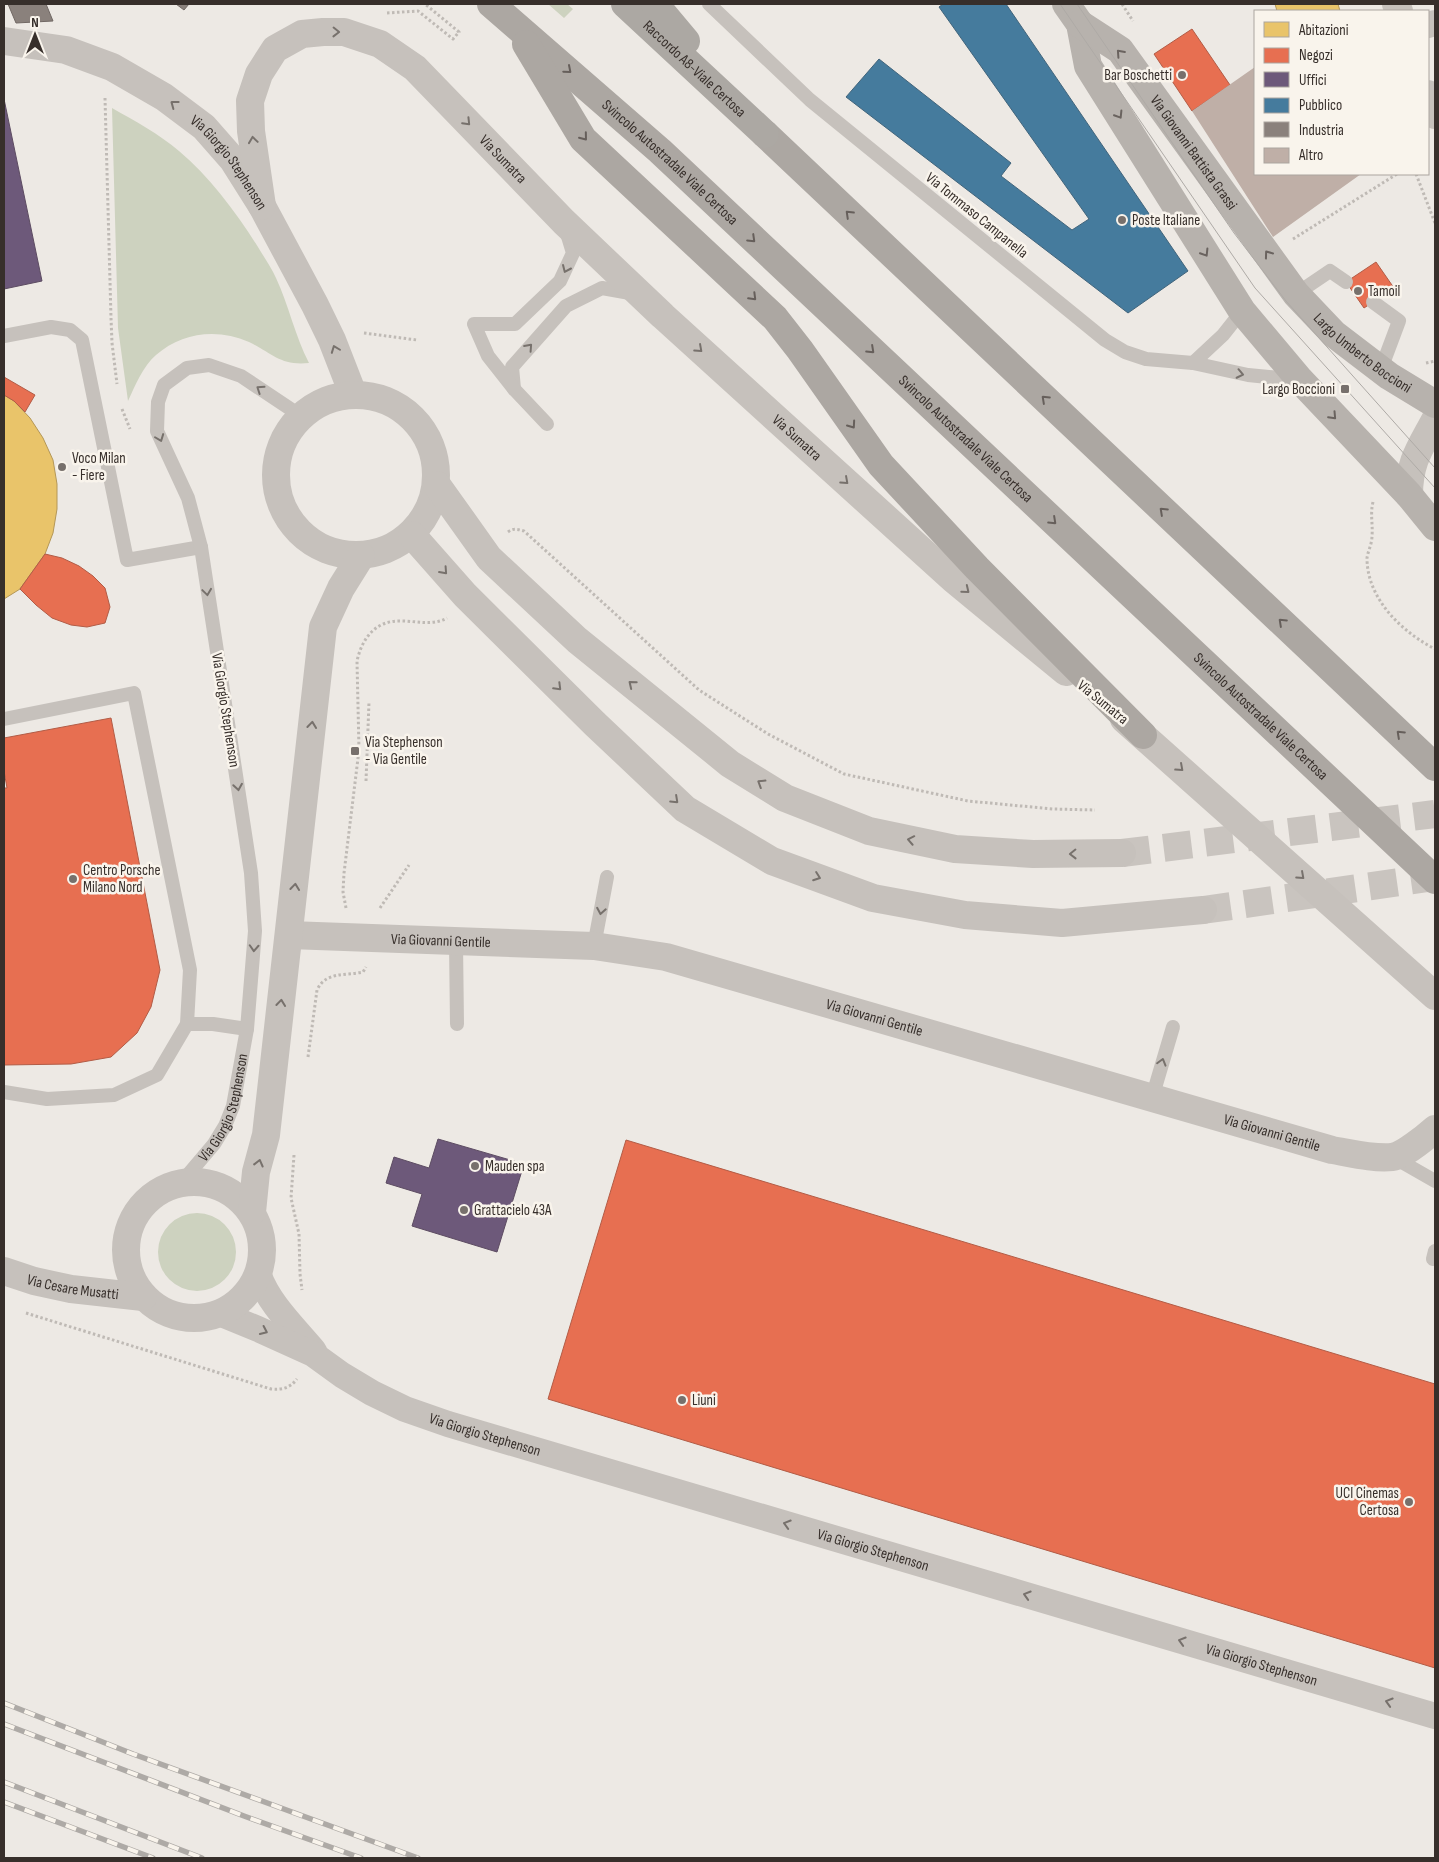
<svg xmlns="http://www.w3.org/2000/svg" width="1439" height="1862" viewBox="0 0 1439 1862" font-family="'Sofia Sans Condensed',sans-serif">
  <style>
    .green { fill: #cdd2bf }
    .homes { fill: #e9c46a; stroke: #b49757 }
    .shops { fill: #e76f51; stroke: #b25c46 }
    .offices { fill: #6d597a; stroke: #5d4c62 }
    .public { fill: #457b9d; stroke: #41647b }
    .industry { fill: #8a817c; stroke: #716864 }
    .building { fill: #bfafa7 }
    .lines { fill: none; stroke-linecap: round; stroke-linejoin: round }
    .tertiary-tunnel { stroke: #c9c4bf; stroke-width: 28; stroke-dasharray: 28 14; stroke-linecap: butt }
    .path { stroke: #bfbab5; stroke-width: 3; stroke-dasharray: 2.5 2.5; stroke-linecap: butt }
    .service { stroke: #c6c1bc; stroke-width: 14 }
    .minor { stroke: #c6c1bc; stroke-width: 26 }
    .tertiary { stroke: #c6c1bc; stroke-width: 28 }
    .secondary { stroke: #b7b2ad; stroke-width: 28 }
    .trunk { stroke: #aca7a2; stroke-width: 28 }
    .motorway { stroke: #aca8a3; stroke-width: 28 }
    .tram { stroke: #aeaaa6; stroke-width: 1 }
    .rail-casing { stroke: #aeaaa6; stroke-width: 5.5 }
    .rail { stroke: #f9f4ec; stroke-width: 4; stroke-dasharray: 11; stroke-linecap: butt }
    .oneway { stroke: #77716c }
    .oneway2 { stroke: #6a635f }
    .oneway3 { stroke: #665f5b }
    .poi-dot { fill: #77706c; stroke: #f9f4ec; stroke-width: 2 }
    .labels { text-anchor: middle; stroke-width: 5; stroke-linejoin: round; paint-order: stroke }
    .street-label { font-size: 15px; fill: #372f2b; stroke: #f9f4ec }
    .poi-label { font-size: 15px; fill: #372f2b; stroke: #f9f4ec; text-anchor: start }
  </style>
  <rect width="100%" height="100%" fill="#ede9e4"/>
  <path class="green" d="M548,4H567L573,9L564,18Z
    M112,108C135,121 159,134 179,151C211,178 239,216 261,252C266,260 272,269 276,278C289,306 295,336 309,363C280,366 272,353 249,342C218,328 182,332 156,355C143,366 135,386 128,401L118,328Z
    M158 1252a39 39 0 1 1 78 0a39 39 0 1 1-78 0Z"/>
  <path class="homes" d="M1275,4H1338L1340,11H1277Z
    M4,395L14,401L30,418L43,438L53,460L57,484V509L53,533L45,554L20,589L4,599Z"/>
  <path class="shops" d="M1192,29L1230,85L1192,111L1154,54Z
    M1376,262L1394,288L1364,308L1346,282Z
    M4,377L35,395L25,412L14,401L4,395Z
    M45,554L62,558L79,566L93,576L105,588L110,607L105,623L87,627L71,625L52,618L36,605L20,589Z
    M111,718L160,970L151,1007L137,1033L111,1057L71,1064L4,1065V788H7L4,771V738Z
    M626,1140L1435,1384V1668L548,1399Z"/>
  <path class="offices" d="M4,99L42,281L4,289Z
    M438,1139L524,1164L497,1252L412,1226L422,1194L386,1183L394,1157L429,1168Z"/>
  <path class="public" d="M943,4H1006L1188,271L1128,313L846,97L879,59L1011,163L1001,176L1072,230L1089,219L939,7Z"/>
  <path class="industry" d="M8,4H46L53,21L16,23Z
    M176,4H189L184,10Z"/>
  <path class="building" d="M1255,67V174H1361L1273,237L1192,111Z"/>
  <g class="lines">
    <path class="tertiary-tunnel" d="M1122,853L1435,814
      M1203,910L1435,877"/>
    <path class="path" d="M1122,4L1133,21
      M387,13L418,11L453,39L459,32L425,4
      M105,98L111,318L112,343L117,384
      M1416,174L1435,223
      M1293,239L1397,174
      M364,333L417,340
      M1426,363L1435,361
      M122,409L130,429
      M1373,502C1370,514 1373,524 1372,536C1372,544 1368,551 1367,558C1367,599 1402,632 1435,649
      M508,532C513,528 517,529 524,531L699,690L768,734L844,774L968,801L1053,809L1095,810
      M366,781L369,702
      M346,908L343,892L344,873L359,750L357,661C362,638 376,620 401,621C417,621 433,626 447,618
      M380,908L409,865
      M308,1057L317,990C326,971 345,976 363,972L366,967
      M294,1155L291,1198L299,1234L300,1274L302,1290
      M26,1313L271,1389C282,1390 290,1388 297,1379"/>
    <g class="service">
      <path d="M709,4L810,100L1105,340L1125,352L1146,359L1193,363L1248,375L1299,380"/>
      <path d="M1296,294L1330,271L1346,282"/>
      <path d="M1373,302L1399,321L1381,369"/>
      <path d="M4,336L51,327L70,330L82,340L127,560L201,547"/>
      <path d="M1193,363L1223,335L1242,311"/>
      <path d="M514,389L512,367L566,306L602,288L630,293L634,296"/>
      <path d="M547,424L514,389L488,356L474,324H515L560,281L573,253L566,230"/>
      <path d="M4,719L134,693L190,970L187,1024L157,1075L114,1095L47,1099L4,1092"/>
      <path d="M456,942L457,1024"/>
      <path d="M594,946L607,877"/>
      <path d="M187,1024H213L247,1029"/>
      <path d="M1152,1098L1173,1027"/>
      <path d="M1393,1157L1435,1181"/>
      <path id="s1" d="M181,1183L214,1144L225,1126L233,1106L247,1029L255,931L251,873L201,547L188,498L157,431L158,402L164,385L187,368L209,365L241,376L301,416"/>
      <path d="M1433,1259L1435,1251"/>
    </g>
    <g class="minor">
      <path d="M1428,25L1435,23"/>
      <path d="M258,1273C268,1303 294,1327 314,1351"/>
      <path id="s2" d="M219,1313L258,1329L313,1354L342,1375L372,1393L405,1409L448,1424L1435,1716"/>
    </g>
    <g class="tertiary">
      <path d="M1396,4L1399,11"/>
      <path id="s3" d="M4,41L66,50L112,67L164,97L204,127L233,160L262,206L315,305L332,340L353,394"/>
      <path d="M1428,94L1435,115"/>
      <path id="s4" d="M262,206L251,131L250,101L259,74L275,49L302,34L323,32H344L380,44L415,68L564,222L663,316L953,579L1066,672"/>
      <circle cx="356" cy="475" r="80"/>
      <path d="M437,485L489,558L577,640L730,764L785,798L869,831L955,849L1033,854L1122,853"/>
      <path d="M1409,495C1409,462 1420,448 1435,420"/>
      <path d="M412,535L465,595L595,724L685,809L772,861L873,898L965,915L1062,923L1203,910"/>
      <path d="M1124,719L1435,996"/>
      <path id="s5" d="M289,935L594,946L666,957L1332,1150C1350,1153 1374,1159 1392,1157C1403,1156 1427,1136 1435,1129"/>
      <circle cx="194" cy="1250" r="68"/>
      <path d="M252,1212L256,1172L266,1135L323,627L341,588L361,556"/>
      <path id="s6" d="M4,1271L34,1281L71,1289L143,1297"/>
    </g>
    <g class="secondary">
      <path d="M1066,4L1080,24L1088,66L1242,311L1300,380L1409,495L1435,527"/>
      <path id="s7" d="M1080,24L1120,50L1296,294L1334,334L1389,376L1435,404"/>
    </g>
    <g class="trunk">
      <path id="s8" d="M491,4L660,151L1435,880"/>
      <path d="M526,44L583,139L775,318L800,350L881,465L977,568L1143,735"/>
      <path d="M765,134L1435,767"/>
    </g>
    <g class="motorway">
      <path id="s9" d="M625,4L765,134"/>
      <path d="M655,4L686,41"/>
    </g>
    <path class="tram" d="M1060,4L1255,288L1435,488
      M1077,4L1234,233L1286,301L1435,468"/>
    <g class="rail-casing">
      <path id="rail" d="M4,1703L133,1754L418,1858
        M4,1724L244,1816L361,1858
        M4,1782L202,1858
        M4,1802L153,1858"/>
    </g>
    <use href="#rail" class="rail"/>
  </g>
  <defs><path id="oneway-chevron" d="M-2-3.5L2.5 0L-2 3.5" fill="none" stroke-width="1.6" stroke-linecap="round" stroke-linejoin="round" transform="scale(1.25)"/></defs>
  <g class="oneway">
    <use href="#oneway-chevron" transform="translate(336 32) rotate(1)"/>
    <use href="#oneway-chevron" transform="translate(174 104) rotate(-143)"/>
    <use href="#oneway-chevron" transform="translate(467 122) rotate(46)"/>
    <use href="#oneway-chevron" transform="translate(253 140) rotate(-98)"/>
    <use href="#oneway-chevron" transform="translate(566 269) rotate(114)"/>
    <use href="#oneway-chevron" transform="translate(529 347) rotate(-48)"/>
    <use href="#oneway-chevron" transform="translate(335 349) rotate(-111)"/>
    <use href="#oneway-chevron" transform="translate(699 349) rotate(42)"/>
    <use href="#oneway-chevron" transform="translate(1240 374) rotate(12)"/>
    <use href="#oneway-chevron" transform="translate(260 389) rotate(-146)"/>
    <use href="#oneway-chevron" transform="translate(160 438) rotate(69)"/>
    <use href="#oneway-chevron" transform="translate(845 481) rotate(42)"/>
    <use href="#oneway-chevron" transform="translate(444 571) rotate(48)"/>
    <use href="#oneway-chevron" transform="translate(966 590) rotate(39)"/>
    <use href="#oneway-chevron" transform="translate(207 592) rotate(82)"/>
    <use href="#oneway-chevron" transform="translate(632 684) rotate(-141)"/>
    <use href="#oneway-chevron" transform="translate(558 687) rotate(45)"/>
    <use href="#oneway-chevron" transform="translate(312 725) rotate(-84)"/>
    <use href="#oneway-chevron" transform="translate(1180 768) rotate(42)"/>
    <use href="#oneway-chevron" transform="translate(761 783) rotate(-148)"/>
    <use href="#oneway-chevron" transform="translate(238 787) rotate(81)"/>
    <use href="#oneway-chevron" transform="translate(675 800) rotate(43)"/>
    <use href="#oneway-chevron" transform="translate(911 840) rotate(-169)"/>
    <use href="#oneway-chevron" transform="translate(1073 854) rotate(179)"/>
    <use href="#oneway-chevron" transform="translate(1301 876) rotate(42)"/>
    <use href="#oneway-chevron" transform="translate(817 877) rotate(20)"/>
    <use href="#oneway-chevron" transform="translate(295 887) rotate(-84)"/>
    <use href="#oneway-chevron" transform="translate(601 911) rotate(100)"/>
    <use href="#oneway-chevron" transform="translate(254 948) rotate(93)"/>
    <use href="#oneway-chevron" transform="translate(281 1003) rotate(-84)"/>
    <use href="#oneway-chevron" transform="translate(1162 1062) rotate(-74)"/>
    <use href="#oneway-chevron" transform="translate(259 1163) rotate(-76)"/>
    <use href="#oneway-chevron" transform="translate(264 1331) rotate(25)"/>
    <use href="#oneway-chevron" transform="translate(787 1524) rotate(-163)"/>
    <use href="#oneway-chevron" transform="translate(1027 1595) rotate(-163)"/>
    <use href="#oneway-chevron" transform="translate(1182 1641) rotate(-163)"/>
    <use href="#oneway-chevron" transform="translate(1389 1702) rotate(-163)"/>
  </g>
  <g class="oneway2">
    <use href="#oneway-chevron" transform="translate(1120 53) rotate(-132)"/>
    <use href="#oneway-chevron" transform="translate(1119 115) rotate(58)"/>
    <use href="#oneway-chevron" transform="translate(1205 253) rotate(58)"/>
    <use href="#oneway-chevron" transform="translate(1268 254) rotate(-126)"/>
    <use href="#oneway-chevron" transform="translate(1333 416) rotate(47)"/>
  </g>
  <g class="oneway3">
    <use href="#oneway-chevron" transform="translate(568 70) rotate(41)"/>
    <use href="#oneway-chevron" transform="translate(584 137) rotate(51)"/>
    <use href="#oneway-chevron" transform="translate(849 214) rotate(-136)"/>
    <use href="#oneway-chevron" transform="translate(752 239) rotate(44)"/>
    <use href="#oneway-chevron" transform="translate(753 297) rotate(45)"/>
    <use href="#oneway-chevron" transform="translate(871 350) rotate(43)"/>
    <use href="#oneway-chevron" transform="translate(1045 399) rotate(-137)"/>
    <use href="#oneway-chevron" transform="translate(852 425) rotate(55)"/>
    <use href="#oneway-chevron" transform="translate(1163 511) rotate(-137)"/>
    <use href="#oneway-chevron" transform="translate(1053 521) rotate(43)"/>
    <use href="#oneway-chevron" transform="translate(1282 622) rotate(-137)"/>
    <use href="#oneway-chevron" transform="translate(1400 734) rotate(-137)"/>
  </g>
  <g class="poi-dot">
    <circle cx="1182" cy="75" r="5"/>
    <circle cx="1122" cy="220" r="5"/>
    <circle cx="1358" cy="291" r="5"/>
    <rect x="1340" y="384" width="10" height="10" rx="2.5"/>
    <circle cx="62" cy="467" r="5"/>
    <rect x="350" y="746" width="10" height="10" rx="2.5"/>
    <circle cx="73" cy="879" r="5"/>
    <circle cx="475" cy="1166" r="5"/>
    <circle cx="464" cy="1210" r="5"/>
    <circle cx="682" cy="1400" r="5"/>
    <circle cx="1409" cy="1502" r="5"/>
  </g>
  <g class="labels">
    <g class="street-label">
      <text dy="5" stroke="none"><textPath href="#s9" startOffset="95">Raccordo A8-Viale Certosa</textPath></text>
      <text dy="5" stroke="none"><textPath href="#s7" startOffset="174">Via Giovanni Battista Grassi</textPath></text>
      <text dy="5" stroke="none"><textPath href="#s4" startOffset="444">Via Sumatra</textPath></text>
      <text dy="5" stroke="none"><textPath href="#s8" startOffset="239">Svincolo Autostradale Viale Certosa</textPath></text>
      <text dy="5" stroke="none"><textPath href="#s3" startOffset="265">Via Giorgio Stephenson</textPath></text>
      <text transform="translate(977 215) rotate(39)" y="5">Via Tommaso Campanella</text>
      <text dy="5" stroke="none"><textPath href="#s7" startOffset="438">Largo Umberto Boccioni</textPath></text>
      <text dy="5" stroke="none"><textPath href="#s4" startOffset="849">Via Sumatra</textPath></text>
      <text dy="5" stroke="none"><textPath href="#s8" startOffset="644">Svincolo Autostradale Viale Certosa</textPath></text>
      <text transform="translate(1103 702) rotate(39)" y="5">Via Sumatra</text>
      <text transform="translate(226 710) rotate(81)" y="5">Via Giorgio Stephenson</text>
      <text dy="5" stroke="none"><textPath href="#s8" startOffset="1049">Svincolo Autostradale Viale Certosa</textPath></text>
      <text dy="5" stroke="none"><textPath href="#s5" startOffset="152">Via Giovanni Gentile</textPath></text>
      <text dy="5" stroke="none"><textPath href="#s5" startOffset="595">Via Giovanni Gentile</textPath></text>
      <text dy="5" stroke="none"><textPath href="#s1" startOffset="89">Via Giorgio Stephenson</textPath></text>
      <text dy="5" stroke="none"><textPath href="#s5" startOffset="1009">Via Giovanni Gentile</textPath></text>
      <text dy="5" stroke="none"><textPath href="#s6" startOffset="71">Via Cesare Musatti</textPath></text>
      <text dy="5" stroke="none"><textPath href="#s2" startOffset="294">Via Giorgio Stephenson</textPath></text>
      <text dy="5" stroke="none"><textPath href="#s2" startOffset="699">Via Giorgio Stephenson</textPath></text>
      <text dy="5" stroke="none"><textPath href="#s2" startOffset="1104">Via Giorgio Stephenson</textPath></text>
    </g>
    <g class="poi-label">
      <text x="1172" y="80" text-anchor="end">Bar Boschetti</text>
      <text x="1132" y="225">Poste Italiane</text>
      <text x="1368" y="296">Tamoil</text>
      <text x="1335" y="394" text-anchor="end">Largo Boccioni</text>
      <text x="72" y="463">Voco Milan<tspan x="72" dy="17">- Fiere</tspan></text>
      <text x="365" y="747">Via Stephenson<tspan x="365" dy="17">- Via Gentile</tspan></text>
      <text x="83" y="875">Centro Porsche<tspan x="83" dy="17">Milano Nord</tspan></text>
      <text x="485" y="1171">Mauden spa</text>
      <text x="474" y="1215">Grattacielo 43A</text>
      <text x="692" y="1405">Liuni</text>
      <text x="1399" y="1498" text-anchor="end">UCI Cinemas<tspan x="1399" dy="17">Certosa</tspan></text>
    </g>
  </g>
  <rect width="1439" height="1862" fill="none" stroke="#372f2b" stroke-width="10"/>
  <rect x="1254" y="10" width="175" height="165" fill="#f9f4ec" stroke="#aba59f"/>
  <rect x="1264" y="22" width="25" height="15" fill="#e9c46a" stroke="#aba59f"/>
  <text x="1299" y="35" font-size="15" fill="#372f2b">Abitazioni</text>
  <rect x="1264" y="48" width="25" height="15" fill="#e76f51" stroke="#aba59f"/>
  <text x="1299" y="60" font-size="15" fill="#372f2b">Negozi</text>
  <rect x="1264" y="72" width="25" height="15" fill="#6d597a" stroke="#aba59f"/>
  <text x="1299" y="85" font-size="15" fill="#372f2b">Uffici</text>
  <rect x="1264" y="98" width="25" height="15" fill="#457b9d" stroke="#aba59f"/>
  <text x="1299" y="110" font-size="15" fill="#372f2b">Pubblico</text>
  <rect x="1264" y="122" width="25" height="15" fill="#8a817c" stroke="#aba59f"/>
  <text x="1299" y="135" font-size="15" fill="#372f2b">Industria</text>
  <rect x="1264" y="148" width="25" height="15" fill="#bfafa7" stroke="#aba59f"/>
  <text x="1299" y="160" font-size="15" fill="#372f2b">Altro</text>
  <g transform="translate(35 35)" stroke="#f9f4ec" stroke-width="4" paint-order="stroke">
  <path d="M0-4L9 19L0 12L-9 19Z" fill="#372f2b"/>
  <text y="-8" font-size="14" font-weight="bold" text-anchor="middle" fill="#372f2b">N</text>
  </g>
</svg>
